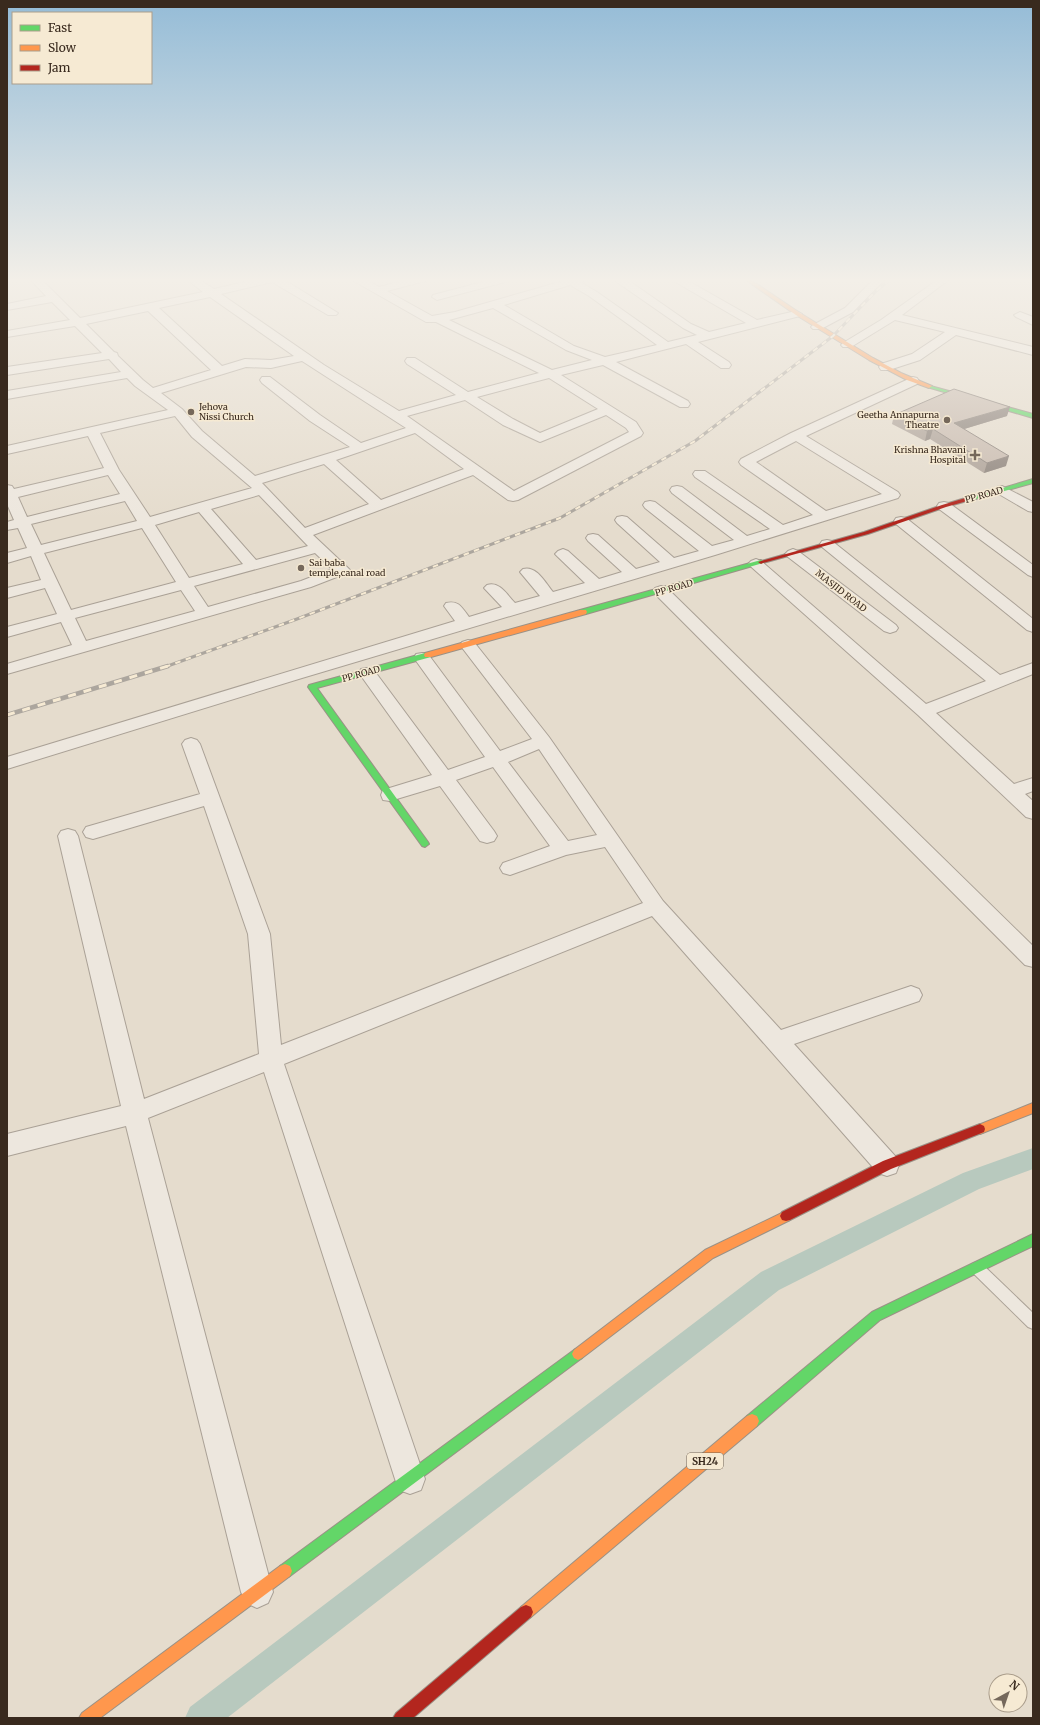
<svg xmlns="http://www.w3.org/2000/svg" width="1040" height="1725" viewBox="0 0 1040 1725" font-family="Merriweather,serif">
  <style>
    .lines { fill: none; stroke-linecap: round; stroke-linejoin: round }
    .canal { fill: #b8c9be; fill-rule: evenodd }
    .lane-casing { stroke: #aaa196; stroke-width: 2 }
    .street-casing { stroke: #aaa196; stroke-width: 2 }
    .fast-casing { stroke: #9a9186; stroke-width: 2 }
    .slow-casing { stroke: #9a9186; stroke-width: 2 }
    .jam-casing { stroke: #9a9186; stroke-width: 2 }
    .lane { fill: #ede7de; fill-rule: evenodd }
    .street { fill: #ede7de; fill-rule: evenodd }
    .fast { fill: #63d668; fill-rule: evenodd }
    .slow { fill: #ff974d; fill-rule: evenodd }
    .jam { fill: #b3261e; fill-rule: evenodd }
    .rail-far1-casing { stroke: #aca69e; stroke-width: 3 }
    .rail-casing { stroke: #aca69e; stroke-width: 4.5 }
    .rail-far1 { stroke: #f6ead3; stroke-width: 2; stroke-dasharray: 5.5; stroke-linecap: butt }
    .rail { stroke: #f6ead3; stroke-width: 3; stroke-dasharray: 8; stroke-linecap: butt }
    .wall { fill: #aca096 }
    .shaded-wall { fill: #8c827a }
    .building { fill: #c8baae; stroke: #8c827a }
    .poi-dot { fill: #75685b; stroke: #f6ead3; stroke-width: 1.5 }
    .labels { text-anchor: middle; stroke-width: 3; stroke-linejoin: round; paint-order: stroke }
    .far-poi-label { font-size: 9px; fill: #392a1e; stroke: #f6ead3; text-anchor: start }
    .far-street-label { font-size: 9px; fill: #392a1e; stroke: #f6ead3 }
    .shield { fill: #f6ead3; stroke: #726454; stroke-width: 1 }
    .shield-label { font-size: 10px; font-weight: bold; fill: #392a1e }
  </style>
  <rect width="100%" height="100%" fill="#e5dccd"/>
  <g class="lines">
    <path class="canal" d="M1033,1148V1169L979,1189L779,1290L227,1718H185L190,1707L761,1272L963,1173Z"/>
    <g class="lane-casing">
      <path id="lane" d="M977,1262L982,1264L1033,1313V1329L1028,1327L972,1272L970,1268L972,1264Z"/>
    </g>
    <g class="street-casing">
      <path id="street" d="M29,278H40L80,318L203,292L185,278H197L214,289L262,278H281L338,313L336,315H328L272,282L221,294L324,365L399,411L456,395L407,364L405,361L407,358H415L468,392L539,373L436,322H426L352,280L351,278H363L379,287L414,278H430L429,280L387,291L432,316L455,312L563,281L561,278H588L587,280L580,282L597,292L668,342L697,335L683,328L614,280L613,278H625L691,324L709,332L746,323L672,280L671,278H683L757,320L796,311L802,314L800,316L698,342L729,362L731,365L729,368H721L686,344L616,362L688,401L690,404L688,407H680L603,365L561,375L636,422L643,433L641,436L518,500L513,501L508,500L473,475L313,535L347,567L350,570L347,573L311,587L7,674V664L72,645L61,622L7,637V627L57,614L45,588L7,598V588L41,580L31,556L7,563V553L27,548L18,528L7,530V522L14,520L7,504V485L12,486L14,489L104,468L88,436L7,454V446L168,410L135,386L127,378L7,399V391L121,372L109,359L7,375V367L102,353L75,326L7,337V331L70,320L52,302L7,310V304L46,296ZM570,285L589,296L657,345L605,357L574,346L504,305ZM210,297L294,356L271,360L245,359L222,366L159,308ZM493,308L566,350L592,360L552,370L449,320ZM148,311L211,370L153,388L143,380L118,356L117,353L114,352L86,324ZM302,361L406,428L361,443L320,415L270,377H262L260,380L262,383L310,421L350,447L255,476L202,431L182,409L161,393L246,367L271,368ZM549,378L598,409L540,433L513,419L477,397ZM465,400L503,425L540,442L606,415L626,428L629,432L514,491L407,416ZM175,416L192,437L252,488L150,517L119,470L100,433ZM415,433L464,469L381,500L336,460ZM324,464L369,504L305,528L262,483ZM108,475L120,494L27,517L18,497ZM259,495L308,546L256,560L211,509ZM125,501L137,521L41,545L31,524ZM199,512L243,564L189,578L155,525ZM142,528L176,582L71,610L44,553ZM315,553L332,569L301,581L208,607L194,586ZM181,590L195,611L86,641L75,618Z
        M498,278H514L513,280L437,300L432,297L433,295Z
        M875,278H886L853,312L821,329H813L811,327L813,325L845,308Z
        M940,278H951L902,315L1033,347V355L956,335L920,360L889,370H881L879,367L881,364L912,354L945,332L895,320L851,347H843L841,345L843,343L881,320Z
        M1020,312L1033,317V325L1016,317L1014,315Z
        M913,377L917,378L919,381L917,384L806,436L898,492L900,495L898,498L715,555L302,678L7,769V757L455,621L444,606L446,603C459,600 462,608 469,617L502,607L484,588L487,585C500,581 507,595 515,603L540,596L520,572L523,569C536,565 545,582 553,592L585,583L558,557L555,554L558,551L563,549L568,551L599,579L622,572L588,541L586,538L588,535L593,534L598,535L636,569L660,562L617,523L615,520L617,517L622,516L627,517L674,558L699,551L645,508L643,505L645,502L650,501L655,502L712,546L734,540L672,493L670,490L672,487L677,486L682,487L747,536L770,529L695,477L693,474L695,471H705L783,525L813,515L741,465L739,462L741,459L791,433ZM796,441L882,494L826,511L756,462Z
        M1002,486L1033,502V512L1028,511L997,493L995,490L997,487Z
        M944,502L949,503L1033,565V577L1028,575L939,509L937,506L939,503Z
        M901,517L906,518L1033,619V632L1027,630L896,524L894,521L896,518Z
        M827,540L832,541L1000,675L1033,663V674L936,713L1014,784L1033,778V791L1025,794L1033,801V819L1026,817L918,715L748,564L751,561L756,559L761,561L926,704L986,681L822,547L820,544L822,541Z
        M793,549L798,551L896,625L898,628L896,631L890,633L884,631L788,557L785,554L788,551Z
        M661,586L667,588L1033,946V967L1025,965L655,594L653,591L655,588Z
        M468,640L474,642L549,737L663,901L781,1030L911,986L919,989L922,995L919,1001L794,1044L896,1157L899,1165L896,1173L887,1176L878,1173L652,916L284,1064L425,1479L421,1490L410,1494L399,1490L395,1479L264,1072L148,1118L273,1592L268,1603L257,1608L246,1603L241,1592L126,1126L7,1156V1134L121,1106L58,836L61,831L68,829L75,831L78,836L144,1099L259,1054L248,934L204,806L93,839L86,837L83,832L86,827L200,794L182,744L185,740L191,738L197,740L200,744L270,934L281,1045L643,903L605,847L566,855L510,875L503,873L500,868L503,863L550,846L493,767L456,780L494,831L497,836L494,841L487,843L480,841L440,786L390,801L383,800L381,795L383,790L432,775L359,673L361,669L367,668L373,669L448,770L485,757L414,658L416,654L422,653L428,654L500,751L532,739L460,645L462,642ZM539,749L597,835L568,841L508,762Z"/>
    </g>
    <g class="fast-casing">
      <path id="fast" d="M927,385L1033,414V418L927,387Z
        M1033,479V483L972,500L969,498Z
        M761,560L764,562L763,563L586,614H580L579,612L580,610Z
        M425,653H431L432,655L431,657L317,688L428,842L429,844L425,847L422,846L308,687L309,685Z
        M1033,1234V1246L880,1320L757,1426L752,1428L747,1426L745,1421L747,1416L872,1312Z
        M578,1348L582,1350L584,1354L582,1358L290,1576L285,1578L280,1576L278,1571L280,1566L574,1350Z"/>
    </g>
    <g class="slow-casing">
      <path id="slow" d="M743,278H748L800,313L873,358L901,373L932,386L929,388L907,380L869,360L796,315Z
        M580,610H586L587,612L586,614L431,657H425L424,655L425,653Z
        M1033,1103V1113L980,1134L976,1132L975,1129L976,1126Z
        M786,1211L790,1212L792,1216L790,1220L713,1258L582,1358L578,1360L574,1358L572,1354L574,1350L705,1250Z
        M752,1414L757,1416L759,1421L757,1426L531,1617L526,1619L521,1617L519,1612L521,1607L747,1416Z
        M285,1564L290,1566L292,1571L290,1576L100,1718H79L82,1713L280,1566Z"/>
    </g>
    <g class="jam-casing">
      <path id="jam" d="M972,496L975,498L974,499L946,507L868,534L763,563L761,564L758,562L864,532L942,505Z
        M980,1124L984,1126L985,1129L984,1132L891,1169L790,1220L786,1221L782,1220L780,1216L782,1212L883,1161Z
        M526,1605L531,1607L533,1612L531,1617L413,1718H393L396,1713L521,1607Z"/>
    </g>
    <use href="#lane" class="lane"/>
    <use href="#street" class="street"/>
    <use href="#fast" class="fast"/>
    <use href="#slow" class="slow"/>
    <use href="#jam" class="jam"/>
    <g class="rail-far1-casing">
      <path id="rail-far1" d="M165,667L297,619L560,518L695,441L833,336L876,291L892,278"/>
    </g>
    <g class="rail-casing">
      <path id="rail" d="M7,715L168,666"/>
    </g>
    <use href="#rail-far1" class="rail-far1"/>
    <use href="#rail" class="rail"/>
  </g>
  <path class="wall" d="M894,415L1007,416L964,429L1006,466L984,473L930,439L925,441L892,424Z"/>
  <path class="shaded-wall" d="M1010,407L1007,416L951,433L954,423Z
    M933,429L930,439L925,441L927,431Z
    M1009,456L1006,466L984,473L987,463Z"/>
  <path class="building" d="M954,389L1010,407L954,423L1009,456L987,463L933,429L927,431L894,415Z"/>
  <linearGradient id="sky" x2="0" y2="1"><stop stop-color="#95bcd7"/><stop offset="0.54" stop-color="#f3efe8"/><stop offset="1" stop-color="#f3efe8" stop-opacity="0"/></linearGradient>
  <rect width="1040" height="519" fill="url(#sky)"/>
  <g class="poi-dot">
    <circle cx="191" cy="412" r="4"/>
    <circle cx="947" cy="420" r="4"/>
    <path d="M973 449h4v4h4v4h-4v4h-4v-4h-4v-4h4z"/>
    <circle cx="301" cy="568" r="4"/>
  </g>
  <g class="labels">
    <g class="far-poi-label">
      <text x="199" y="410">Jehova<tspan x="199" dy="10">Nissi Church</tspan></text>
      <text x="939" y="418" text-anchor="end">Geetha Annapurna<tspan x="939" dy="10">Theatre</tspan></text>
      <text x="966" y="453" text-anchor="end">Krishna Bhavani<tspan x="966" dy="10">Hospital</tspan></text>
      <text x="309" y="566">Sai baba<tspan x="309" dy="10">temple,canal road</tspan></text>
    </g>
    <g class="far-street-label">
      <text transform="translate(984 495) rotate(-15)" y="3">PP ROAD</text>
      <text transform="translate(674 588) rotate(-16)" y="3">PP ROAD</text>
      <text transform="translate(841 591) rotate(38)" y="3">MASJID ROAD</text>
      <text transform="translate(361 674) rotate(-15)" y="3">PP ROAD</text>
    </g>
    <rect class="shield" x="687" y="1453" width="36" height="16" rx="3"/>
    <g class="shield-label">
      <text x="705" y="1465">SH24</text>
    </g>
  </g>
  <rect width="1040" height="1725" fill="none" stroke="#392a1e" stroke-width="16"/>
  <rect x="12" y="12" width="140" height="72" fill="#f6ead3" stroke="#aa9d8b"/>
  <rect x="20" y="25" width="20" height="6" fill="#63d668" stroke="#aa9d8b"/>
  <text x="48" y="32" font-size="12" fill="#392a1e">Fast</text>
  <rect x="20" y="45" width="20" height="6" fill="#ff974d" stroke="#aa9d8b"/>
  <text x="48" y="52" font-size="12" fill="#392a1e">Slow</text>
  <rect x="20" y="65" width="20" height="6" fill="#b3261e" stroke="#aa9d8b"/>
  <text x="48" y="72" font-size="12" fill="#392a1e">Jam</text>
  <g transform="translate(1008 1693) rotate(40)"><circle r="19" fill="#f6ead3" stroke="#aa9d8b"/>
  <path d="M0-3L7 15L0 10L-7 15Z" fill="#75685b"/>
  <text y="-6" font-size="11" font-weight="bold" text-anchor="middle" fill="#392a1e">N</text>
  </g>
</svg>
